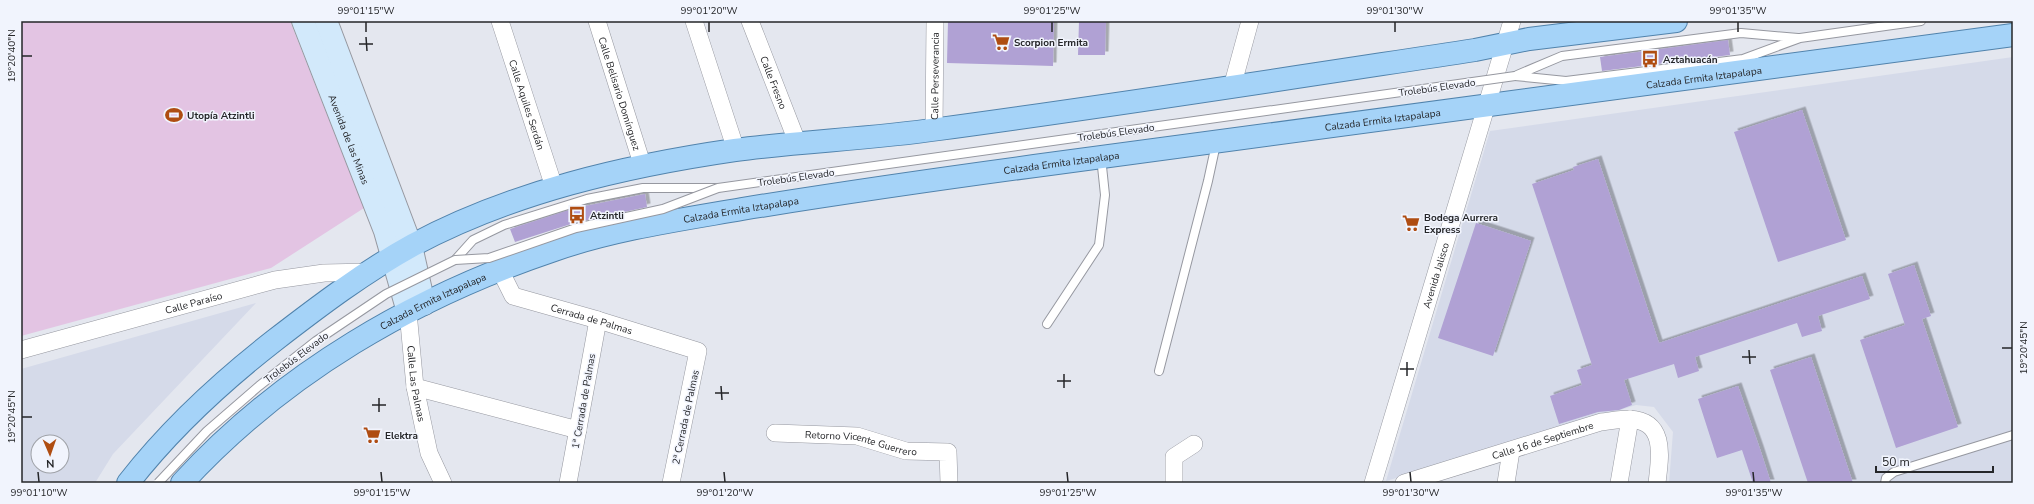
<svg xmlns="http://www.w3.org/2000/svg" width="2034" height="504" viewBox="0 0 2034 504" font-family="'Nunito Sans',sans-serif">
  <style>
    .built { fill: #d5dae9; fill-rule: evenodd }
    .green { fill: #e3c4e3 }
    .building { fill: #b0a1d4; filter: url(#shadow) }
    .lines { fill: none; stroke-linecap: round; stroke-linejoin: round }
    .lane-casing { stroke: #9698a0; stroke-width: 10 }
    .street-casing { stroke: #9698a0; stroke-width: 18 }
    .secondary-casing { stroke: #9698a0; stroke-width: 24 }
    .primary-casing { stroke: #5183ac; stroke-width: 24 }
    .lane { stroke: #fff; stroke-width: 8 }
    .street { stroke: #fff; stroke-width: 17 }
    .secondary { stroke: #d2e9fb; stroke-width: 22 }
    .primary { stroke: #a5d3f8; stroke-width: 22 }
    .lane-bridge-casing { stroke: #9698a0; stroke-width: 10; stroke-linecap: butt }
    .lane-bridge { stroke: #fff; stroke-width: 8 }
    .ticks { fill: none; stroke: #252629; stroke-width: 1.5 }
    .labels { text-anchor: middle; stroke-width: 3; stroke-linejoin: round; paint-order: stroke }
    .poi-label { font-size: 10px; font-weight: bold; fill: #252629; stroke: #f1f4fd; text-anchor: start }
    .street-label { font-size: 10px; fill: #252629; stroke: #f1f4fd }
    .neatline { fill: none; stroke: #252629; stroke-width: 1.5 }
    .ticks-label { font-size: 10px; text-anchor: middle; fill: #252629 }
  </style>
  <defs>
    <filter id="shadow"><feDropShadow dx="3.5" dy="-3.5" stdDeviation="0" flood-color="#0004"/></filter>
  </defs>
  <rect width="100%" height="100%" fill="#e4e7ef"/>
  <path class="built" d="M2013,57V483H1669L1673,432L1654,407L1636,405L1506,446L1386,481L1490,131Z
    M256,303L113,454L95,483H21V369ZM38,442H62V466H38Z"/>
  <path class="green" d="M21,21H290L364,208L271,268L21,336Z"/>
  <path class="building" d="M948,21H1054L1053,66L947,63Z
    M1079,21H1106L1105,55H1078Z
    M1728,40L1730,55L1602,71L1600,57Z
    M1802,110L1846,240L1778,262L1734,132Z
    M1598,159L1659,343L1862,276L1870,299L1818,316L1822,331L1802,337L1797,323L1695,357L1699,371L1678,378L1674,364L1624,380L1632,405L1619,410L1598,412L1559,424L1550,396L1582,385L1577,370L1592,365L1532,184L1574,170L1573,167Z
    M645,194L647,207L574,223L515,242L510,229L575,208Z
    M1476,223L1531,241L1493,356L1438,338Z
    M1914,265L1931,316L1922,319L1958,427L1896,448L1860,340L1905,325L1888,274Z
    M1811,357L1853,483H1808L1770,370Z
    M1738,386L1760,449L1771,483H1753L1742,450L1717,458L1698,399Z"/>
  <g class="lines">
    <g class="lane-casing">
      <path id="lane" d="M1517,75L1562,56L1741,33L1798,38
        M1515,76L1566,81L1743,59L1800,38L1921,21
        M455,260L473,240L504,225L587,199L643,188H718
        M1047,324L1099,245L1105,195L1101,157
        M1159,371L1208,181L1216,144
        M1885,483L1886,478L1894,472L2013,435"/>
    </g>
    <g class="street-casing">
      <g id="street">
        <path id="s1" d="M500,21L554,187"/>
        <path id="s2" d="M597,21L643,167"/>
        <path d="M694,21L736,150"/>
        <path id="s3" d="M750,21L798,144"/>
        <path d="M1232,87L1250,21"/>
        <path id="s4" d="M934,130L935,21"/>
        <path id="s5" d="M500,270L513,296L598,320L698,351L671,483"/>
        <path id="s6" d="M408,312L415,387L429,453L443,483"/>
        <path id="s7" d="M21,350L275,280L324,273L369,272"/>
        <path d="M415,387L578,430"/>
        <path id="s8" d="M775,433L857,436L906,451L948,452L949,483"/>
        <path d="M568,483L598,320"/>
        <path d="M1174,483V457L1194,444"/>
        <path id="s9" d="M1373,483L1512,21"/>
        <path id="s10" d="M1404,483L1601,422C1610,421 1620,419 1629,419C1667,421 1660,457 1657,483"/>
        <path d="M1506,483L1511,451"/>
        <path d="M1619,483L1630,419"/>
      </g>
    </g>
    <g class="secondary-casing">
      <g id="secondary">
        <path id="s11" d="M303,21L385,231L408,312"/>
        <path d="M326,21L411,246L424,304"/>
      </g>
    </g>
    <g class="primary-casing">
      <g id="primary">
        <path d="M128,483C170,429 221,382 275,340C319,306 364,272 413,245C512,192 625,166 735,150C803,141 871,139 939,129C1118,105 1297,77 1475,50L1529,39L1676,21"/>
        <path id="s12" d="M182,483C283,373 414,297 554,250C615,229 679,220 742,209C847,192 952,177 1057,163C1376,119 1695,80 2013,35"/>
      </g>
    </g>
    <use href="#lane" class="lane"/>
    <use href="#street" class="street"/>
    <use href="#secondary" class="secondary"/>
    <use href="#primary" class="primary"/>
    <g class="lane-bridge-casing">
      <path id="lane-bridge" d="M158,483L207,431L259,386L316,341L386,294L455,260L489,258L576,228L663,209L718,188L1515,76"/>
    </g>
    <use href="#lane-bridge" class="lane-bridge"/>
  </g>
  <path class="ticks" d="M366,22V32M709,22V32M1052,22V32M1395,22V32M1738,22V32M366,37L367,51M359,44H373M22,56H32M2002,348H2012M1749,350L1750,364M1742,357H1756M1407,362V376M1400,369H1414M1064,374V388M1057,381H1071M721,386L722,400M715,393H729M379,398V412M372,405H386M22,417H32M38,472L39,482M381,472L382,482M724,472L725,482M1067,472L1068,482M1410,472L1411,482M1753,472L1754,482"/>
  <defs>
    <g id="supermarket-bare" transform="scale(1.38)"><path d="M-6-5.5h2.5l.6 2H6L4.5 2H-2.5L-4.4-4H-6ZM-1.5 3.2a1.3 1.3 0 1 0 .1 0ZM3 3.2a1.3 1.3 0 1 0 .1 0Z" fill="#af4d12" stroke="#f1f4fd" stroke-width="2.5" paint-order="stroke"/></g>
    <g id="bus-bare" transform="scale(1.38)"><path d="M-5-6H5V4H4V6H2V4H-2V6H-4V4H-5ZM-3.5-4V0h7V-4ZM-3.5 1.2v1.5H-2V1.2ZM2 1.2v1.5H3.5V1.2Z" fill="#af4d12" stroke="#f1f4fd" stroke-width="2.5" paint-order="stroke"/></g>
    <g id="stadium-bare" transform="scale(1.38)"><path d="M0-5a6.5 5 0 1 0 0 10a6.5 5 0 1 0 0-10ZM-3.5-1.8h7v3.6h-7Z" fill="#af4d12" stroke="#f1f4fd" stroke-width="2.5" paint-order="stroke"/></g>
  </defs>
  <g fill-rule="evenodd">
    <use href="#supermarket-bare" x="1001" y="42"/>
    <use href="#bus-bare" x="1650" y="59"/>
    <use href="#stadium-bare" x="174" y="115"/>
    <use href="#bus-bare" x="577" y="215"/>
    <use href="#supermarket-bare" x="1411" y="223"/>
    <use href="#supermarket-bare" x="372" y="435"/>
  </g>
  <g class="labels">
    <g class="poi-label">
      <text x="1014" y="46">Scorpion Ermita</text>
      <text x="1663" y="63">Aztahuacán</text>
      <text x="187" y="119">Utopía Atzintli</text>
      <text x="590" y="219">Atzintli</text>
      <text x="1424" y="221">Bodega Aurrera<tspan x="1424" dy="12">Express</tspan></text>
      <text x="385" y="439">Elektra</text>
    </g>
    <g class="street-label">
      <text dy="4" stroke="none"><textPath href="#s4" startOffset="54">Calle Perseverancia</textPath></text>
      <text dy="4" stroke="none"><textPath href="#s12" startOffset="1607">Calzada Ermita Iztapalapa</textPath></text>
      <text dy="4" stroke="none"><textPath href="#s3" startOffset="66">Calle Fresno</textPath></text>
      <text transform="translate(1437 87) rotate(-8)" y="4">Trolebús Elevado</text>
      <text dy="4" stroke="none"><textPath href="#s2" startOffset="76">Calle Belisario Domínguez</textPath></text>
      <text dy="4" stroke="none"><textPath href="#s1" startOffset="88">Calle Aquiles Serdán</textPath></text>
      <text dy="4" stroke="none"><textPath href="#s12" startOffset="1283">Calzada Ermita Iztapalapa</textPath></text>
      <text transform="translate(1116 132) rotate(-8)" y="4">Trolebús Elevado</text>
      <text dy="4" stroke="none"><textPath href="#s11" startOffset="127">Avenida de las Minas</textPath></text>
      <text dy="4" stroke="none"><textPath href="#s12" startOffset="959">Calzada Ermita Iztapalapa</textPath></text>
      <text transform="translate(796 177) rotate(-8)" y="4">Trolebús Elevado</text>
      <text dy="4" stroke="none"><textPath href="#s12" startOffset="635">Calzada Ermita Iztapalapa</textPath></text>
      <text dy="4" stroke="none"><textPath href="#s9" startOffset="217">Avenida Jalisco</textPath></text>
      <text dy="4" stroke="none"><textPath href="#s7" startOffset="179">Calle Paraíso</textPath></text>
      <text dy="4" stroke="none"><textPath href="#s12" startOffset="312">Calzada Ermita Iztapalapa</textPath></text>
      <text dy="4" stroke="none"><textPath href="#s5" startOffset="111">Cerrada de Palmas</textPath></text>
      <text transform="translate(296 357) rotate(-37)" y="4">Trolebús Elevado</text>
      <text dy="4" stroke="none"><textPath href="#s6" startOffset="72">Calle Las Palmas</textPath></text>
      <text transform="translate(583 401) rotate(-80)" y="4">1ª Cerrada de Palmas</text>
      <text transform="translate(685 417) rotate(-78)" y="4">2ª Cerrada de Palmas</text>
      <text dy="4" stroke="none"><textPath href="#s10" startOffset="145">Calle 16 de Septiembre</textPath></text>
      <text dy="4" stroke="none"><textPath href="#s8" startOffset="87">Retorno Vicente Guerrero</textPath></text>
    </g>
  </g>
  <rect width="2034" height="504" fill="none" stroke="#f1f4fd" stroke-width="44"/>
  <g transform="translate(50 454) rotate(178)"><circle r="19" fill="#f1f4fd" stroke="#9fa2a8"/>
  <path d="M0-3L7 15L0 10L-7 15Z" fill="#af4d12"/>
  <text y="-6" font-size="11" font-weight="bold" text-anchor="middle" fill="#252629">N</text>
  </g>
  <path d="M1876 466v6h117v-6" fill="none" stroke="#252629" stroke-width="2"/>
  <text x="1882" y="466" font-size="12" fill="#252629" stroke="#f1f4fd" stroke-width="3" paint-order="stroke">50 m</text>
  <rect x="22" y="22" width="1990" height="460" class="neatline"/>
  <g class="ticks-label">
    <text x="366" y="14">99°01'15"W</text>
    <text x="709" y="14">99°01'20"W</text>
    <text x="1052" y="14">99°01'25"W</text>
    <text x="1395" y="14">99°01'30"W</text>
    <text x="1738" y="14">99°01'35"W</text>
    <text transform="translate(11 56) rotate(-90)" y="4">19°20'40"N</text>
    <text transform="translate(2023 348) rotate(-90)" y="4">19°20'45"N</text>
    <text transform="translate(11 417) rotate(-90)" y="4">19°20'45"N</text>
    <text x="39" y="496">99°01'10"W</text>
    <text x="382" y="496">99°01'15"W</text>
    <text x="725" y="496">99°01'20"W</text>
    <text x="1068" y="496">99°01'25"W</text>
    <text x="1411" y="496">99°01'30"W</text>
    <text x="1754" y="496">99°01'35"W</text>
  </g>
</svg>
